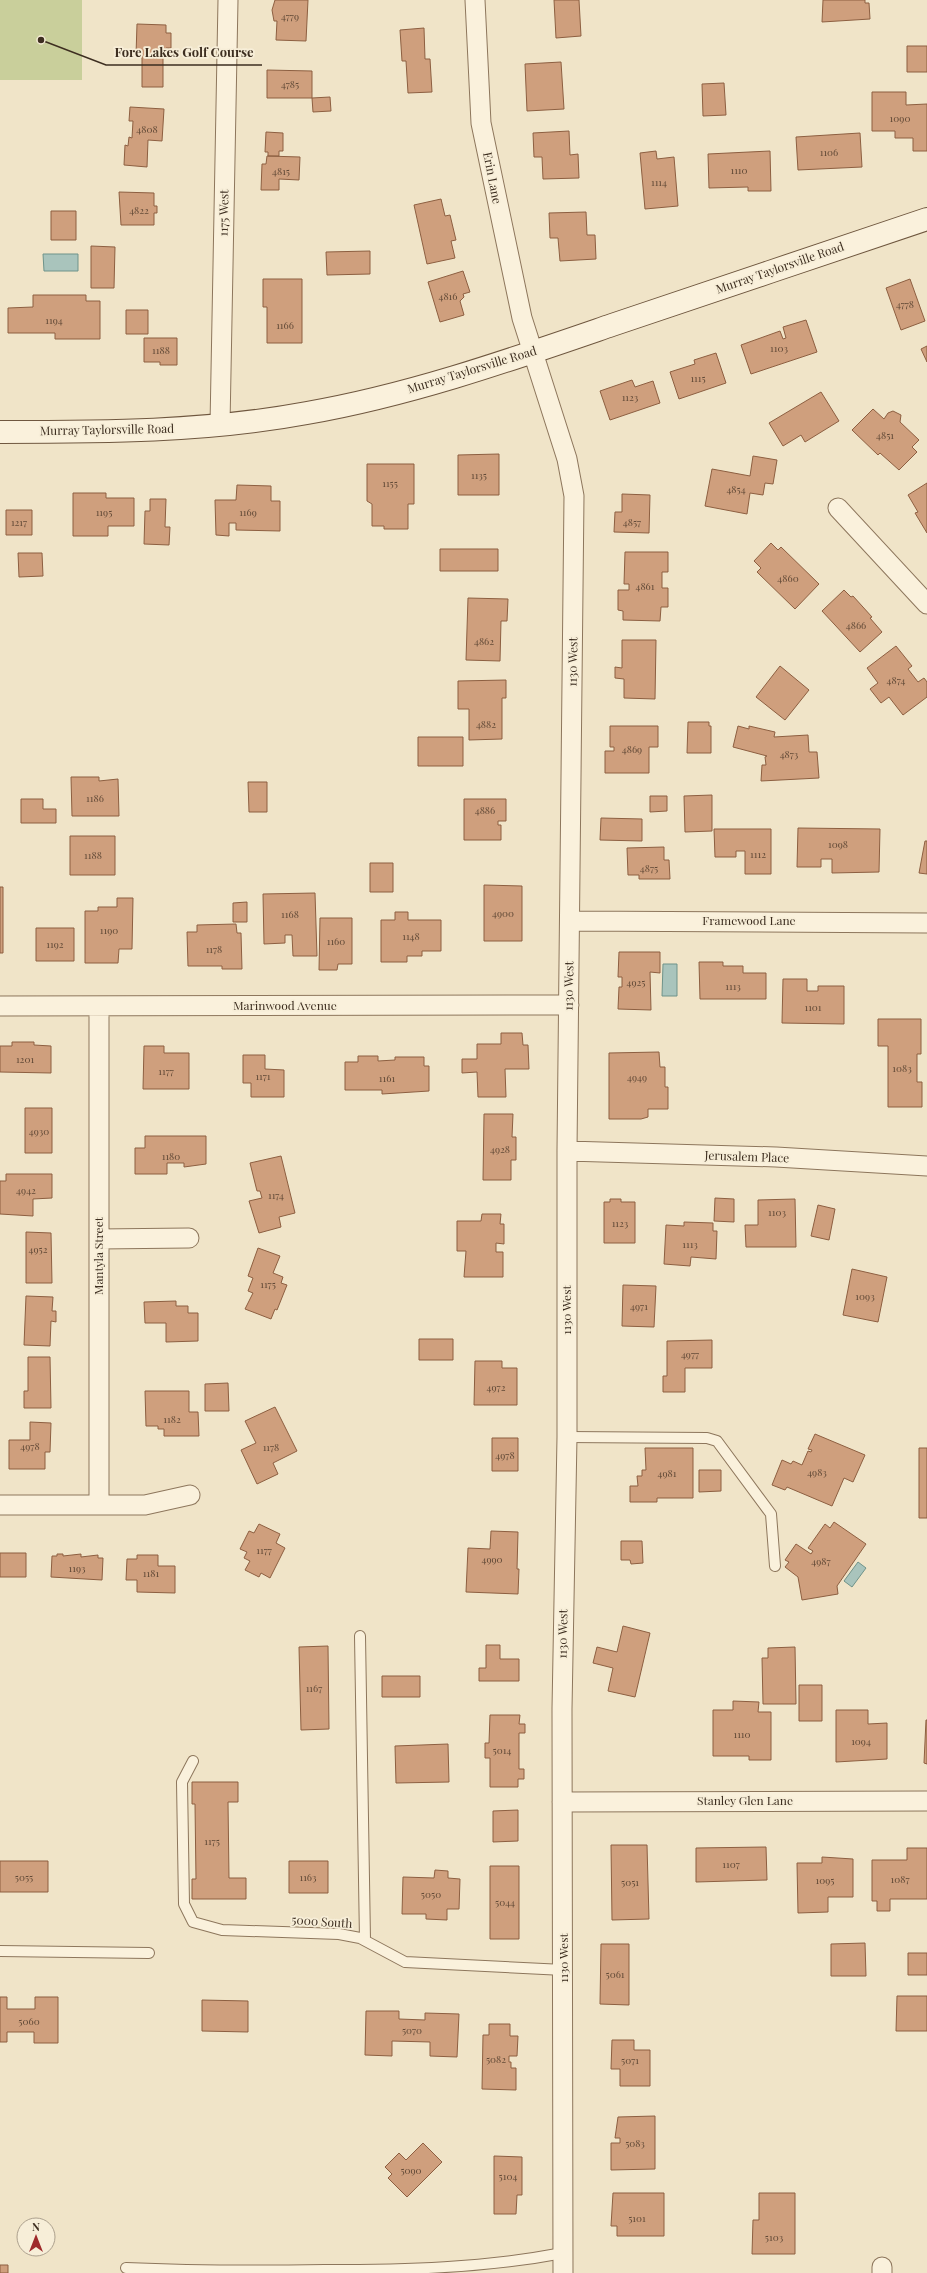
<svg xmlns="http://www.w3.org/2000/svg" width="927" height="2273" viewBox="0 0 927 2273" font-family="'Playfair Display',serif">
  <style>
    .green { fill: #c9cf9b }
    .water { fill: #a9c4bc; stroke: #6f938a }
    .building { fill: #cf9f7d; stroke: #8d5f41 }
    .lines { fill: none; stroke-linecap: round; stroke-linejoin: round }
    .lane-casing { stroke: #8d765c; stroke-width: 12 }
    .street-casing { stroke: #8d765c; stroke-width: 21 }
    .secondary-casing { stroke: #6f573f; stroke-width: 24 }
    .lane { stroke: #faf1dc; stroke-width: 10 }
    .street { stroke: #faf1dc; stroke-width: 19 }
    .secondary { stroke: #faf1dc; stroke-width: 22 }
    .labels { text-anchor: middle; stroke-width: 3.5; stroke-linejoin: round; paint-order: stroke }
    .number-label { font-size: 10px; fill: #624a37 }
    .street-label { font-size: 12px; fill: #3d2e20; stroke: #f7eed8 }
    .leader { fill: none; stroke: #3d2e20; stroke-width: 1.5 }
    .callout-dot { fill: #3d2e20; stroke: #f7eed8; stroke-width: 1.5 }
    .callout-label { font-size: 13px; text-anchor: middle; font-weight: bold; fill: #3d2e20; stroke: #f7eed8; stroke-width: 3.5; stroke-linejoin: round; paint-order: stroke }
  </style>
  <rect width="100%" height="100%" fill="#f0e4c8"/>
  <path class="green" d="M0,0H82V80H0Z"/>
  <path class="water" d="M43,254H78V271H44Z
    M663,964H677V996H662Z
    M858,1562L866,1568L852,1587L844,1581Z"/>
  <path class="building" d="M275,0H308L306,41L276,40L277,21H274L272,10Z
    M554,0H579L581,36L556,38Z
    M823,0H865V3H869L870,19L822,22Z
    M137,24L166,25V33H171V48H166V55H163V87H142V55H136Z
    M424,28L425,59H430L432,92L408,93L406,61H402L400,30Z
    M907,46H927V72H907Z
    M561,62L564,109L527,111L525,64Z
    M267,70L312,71V98H267Z
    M724,83L726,115L703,116L702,84Z
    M872,92H906V105L927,104V151H913V138H895V131H872Z
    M330,97L331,111L313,112L312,98Z
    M130,107L164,109L162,141L148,140L147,167L124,165L125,145L128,146L129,137L132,138L133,121H129Z
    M569,131L570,155L578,154L579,178L543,179L542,157H534L533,133Z
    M266,132L283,133V151H279V156H268V152H265Z
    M860,133L862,167L798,170L796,137Z
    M656,151L657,159L674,157L678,206L645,209L640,153Z
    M770,151L771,191H748V187L709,188L708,154Z
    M267,156L300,157L299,180L279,179V190H261L262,164H266Z
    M119,192L154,193V206H157V213H154V225H121Z
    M441,199L445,216L450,215L456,240L451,241L455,258L427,264L414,205Z
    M51,211H76V240H51Z
    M586,212L587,235H595L596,259L560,261L558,238H550L549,213Z
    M91,246L115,247L114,288H91Z
    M370,251V274L327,275L326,252Z
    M463,271L470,292L463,294L464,297L460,301L464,315L440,322L428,282Z
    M263,279H302V343H267V307H263Z
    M910,279L925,321L901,330L886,288Z
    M33,295H86V301H100V339H55V333H8V308L33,307Z
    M126,310H148V334H126Z
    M806,320L817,352L751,374L741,345L780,331L783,339L786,338L783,327Z
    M144,338H177V365H160V362H144Z
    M927,346V362L921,349Z
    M716,353L726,383L679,399L670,372L695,364L694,360Z
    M632,380L635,387L653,381L660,403L610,420L600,391Z
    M821,392L839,421L805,442L801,435L783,446L769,423Z
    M873,409L884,419L888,413L893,411L901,415L900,422L919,440L912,447L917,452L899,470L880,453L878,455L852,430Z
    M499,454V495H458V455Z
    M753,456L777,460L773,484L765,483L763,495L750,493L747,514L705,506L712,469L750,476Z
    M367,464H414V504H408V529H384V526H372V504L367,501Z
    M927,483V533L915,513L918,512L908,495Z
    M237,485L271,486V501H280V531L236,530V523H229V536L216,535L215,500H236Z
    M73,493H106V498H134V526H108V536H73Z
    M622,494L650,495L649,533L614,532L615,512H622Z
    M150,499H166L165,527H170L169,545L144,544L145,511H150Z
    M6,510H32V535H6Z
    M771,543L778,550L781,547L819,584L795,609L757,572L761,568L754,561Z
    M440,549H498V571H440Z
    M625,552H668V572H662V588H668V607H661L660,621L623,620V611L618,610V590H629V584H624Z
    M18,553H42L43,576L19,577Z
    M844,590L851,597L853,596L872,617L870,618L882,632L860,652L822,611Z
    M468,598L508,599L507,621H501L500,661L466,660Z
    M622,640H656L655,699L624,698V679L615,678V667L622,668Z
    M896,646L912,666L908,669L918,682L924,678L927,682V697L903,715L889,697L881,703L870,689L878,683L867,668Z
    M780,666L809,690L785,720L756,697Z
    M506,680V698H502V739L469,740V709H458V681Z
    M688,722H709V726H711V753H687Z
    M610,726H658V747H649V773H605V751H614V747H610Z
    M738,726L749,729V726L775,732L774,737L808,735L809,752H817L819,778L761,781L762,765H766L765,757L767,756L733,747Z
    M418,737H463V766H418Z
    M71,777H99V781L118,779L119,816H72Z
    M248,782H267V812H249Z
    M712,795V831L685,832L684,796Z
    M650,796H667V811L650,812Z
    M21,799H43V809H56V823H21Z
    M464,799H506V821H498V825H501V840H464Z
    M601,818L642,819V841L600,840Z
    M798,828L880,829L879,872L832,873V859H821V867H797Z
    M714,829H771V874H745V851H736V857H715Z
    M70,836H115V875H70Z
    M925,841H927V874L919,873Z
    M664,847V860H669L670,879H639V875H628L627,848Z
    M370,863H393V892H370Z
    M484,885L522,886V941H484Z
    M0,887H3V953H0Z
    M315,893L317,956H293L292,935H285V943L264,944L263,894Z
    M117,898H133L132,949H119L118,963H85V911H98V907H117Z
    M247,902V922H233V903Z
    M395,912H408V920H441V951H422V956H407V962H381V920H395Z
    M320,918H352V964H338L337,970H319Z
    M236,924L237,933H241L242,969H222V966H188L187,932H197V925Z
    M36,928H74V961H36Z
    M619,952H660V973L650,972L651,1010L618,1009L619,987H622V977H618Z
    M699,962H723V966H743V973H766V999H700Z
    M783,979H807V991H818V986H844V1024L782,1023Z
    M878,1019H921V1054H917V1082H922V1107H888V1046H878Z
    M501,1033H522L523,1045H528L529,1069H505L506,1097H478L477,1072L462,1073V1059H477V1044H501Z
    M12,1042H34V1045L51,1046V1073L0,1072V1046H12Z
    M144,1046H164V1053H189V1089H143Z
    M659,1052L660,1067H665V1087H668V1109H648V1117L641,1119H609V1053Z
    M243,1055H265V1069L284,1070V1097H251V1083H243Z
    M358,1056H378V1061L395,1060V1057H424V1066H429V1091L382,1094V1090H345V1062H358Z
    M25,1108H52V1153H25Z
    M484,1114H513L512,1137H516V1160H511V1180H483Z
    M145,1136H206V1164L184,1167V1163H167V1174H135V1148H145Z
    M281,1156L295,1213L279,1217L281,1227L259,1233L249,1201L262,1198L260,1191H257L250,1163Z
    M6,1174H52V1198L33,1199V1216L0,1214V1181H6Z
    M715,1198L734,1199V1222L714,1221Z
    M610,1199H621V1202H635V1243H604V1202H610Z
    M795,1199L796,1247H746L745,1225H758V1200Z
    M818,1205L835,1209L829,1240L811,1236Z
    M482,1214H501L500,1224H504V1244L496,1243V1252H503V1277H464L466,1251H457V1221H481Z
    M684,1222L713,1223V1231H717L716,1259L691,1257L690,1266L664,1264L666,1225L684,1226Z
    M26,1232L51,1233L52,1283H26Z
    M258,1248L280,1256L273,1273L283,1277L281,1283L287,1285L277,1310L275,1309L271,1319L245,1309L253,1293L248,1291L253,1278L248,1276Z
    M852,1269L887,1277L878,1322L843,1315Z
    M623,1285L656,1286L654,1327L622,1326Z
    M26,1296L53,1297L52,1311H56V1322L51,1321L50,1346L24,1345Z
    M176,1301V1306H188V1313H198V1341L166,1342V1323H145L144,1302Z
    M419,1339H453V1360H419Z
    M712,1340V1368H685V1392H663V1376H667V1341Z
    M28,1357H50L51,1408H24V1391H28Z
    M475,1361H502V1368H517V1405H474Z
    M228,1383L229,1411H205V1384Z
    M145,1391H189V1412H198L199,1436H164V1429H158V1426H146Z
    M275,1407L297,1451L273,1463L278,1474L257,1484L241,1450L256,1443L245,1421Z
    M30,1422L51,1423L50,1452H45V1469H9V1440H30Z
    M815,1434L865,1455L853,1482L844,1478L832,1506L787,1487L785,1490L772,1485L782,1460L791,1464L793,1461L802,1465L808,1451L811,1452L812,1450L808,1449Z
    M492,1438H518V1471H492Z
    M645,1448H693V1498H657V1502H630V1486H638L637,1476H642V1470H646Z
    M919,1448H927V1518H919Z
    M699,1470H721V1491L699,1492Z
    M834,1522L866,1544L837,1586L838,1594L802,1600L798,1577L785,1567L789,1562L785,1560L796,1544L811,1554L813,1551L808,1548L825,1524L830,1528Z
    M259,1524L280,1534L276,1543L285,1548L270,1578L261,1573L259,1577L245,1570L250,1561L244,1558L247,1552L240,1549L249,1531L254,1533Z
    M491,1531L518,1532L517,1569H519L518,1594L466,1592L468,1548L490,1549Z
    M621,1541H642L643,1563L631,1564L630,1560H621Z
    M0,1553H26V1577H0Z
    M57,1554H63V1556L81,1554V1557L98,1555V1558H103L102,1580L51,1577L52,1556H57Z
    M137,1555H158V1566H175V1593L137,1592V1580H126L127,1559H137Z
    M623,1626L650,1633L635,1697L608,1691L613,1668L593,1663L597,1647L617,1652Z
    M486,1645H500V1659H519V1681H479V1668H486Z
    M328,1646L329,1729L301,1730L299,1647Z
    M795,1647L796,1704H763L762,1658H768V1648Z
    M382,1676H420V1697H382Z
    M799,1685H822V1721H799Z
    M733,1701L759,1702L758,1712H771V1760H749V1756H713V1710H733Z
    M836,1710H868V1724L887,1723V1759L836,1762Z
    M490,1715H520L519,1724H525V1733H519V1769H524V1779H518V1787H490V1758H485V1743H489Z
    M926,1720H927V1764L924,1763Z
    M448,1744L449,1782L396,1783L395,1746Z
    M192,1782H238V1802H228L229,1878H246V1899H192V1879H196L195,1804H192Z
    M518,1810V1841L493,1842V1811Z
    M611,1845H647L649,1919L612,1920Z
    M766,1847L767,1880L696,1882V1848Z
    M907,1848H927V1899H890V1911H877V1901H872V1860H907Z
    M822,1857L853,1859V1897H828V1912L798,1913L797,1863H822Z
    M0,1861H48V1892H0Z
    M289,1861H328V1893H289Z
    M490,1866H519V1939H490Z
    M435,1870L448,1871V1878L460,1879L459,1909H447V1920L426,1919V1914H402L403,1877L434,1878Z
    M865,1943L866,1976H831V1944Z
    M601,1944H629V2005L600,2004Z
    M908,1953H927V1975H908Z
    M897,1996H927V2031H896Z
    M0,1997H7V2009H35V1997H58V2043H34V2032H7V2042H0Z
    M202,2000L248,2001V2032L202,2031Z
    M366,2011H399V2019L425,2020V2013L459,2014L457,2057L430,2056V2042L392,2041V2056L365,2055Z
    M489,2024H510V2036H518L517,2056H509V2062H511V2068H516V2090L482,2089L483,2035H489Z
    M612,2040H634V2050H650V2086H620V2069H611Z
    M655,2116V2169L611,2170V2143H620V2138H615L618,2117Z
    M423,2143L442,2162L407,2197L388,2178L392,2174L385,2167L399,2153L406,2160Z
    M494,2156L522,2157V2195H517L516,2214H494Z
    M613,2193H664V2236H617V2226H611Z
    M759,2193H795V2254H752L753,2220H759Z
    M0,2265H8V2273H0Z"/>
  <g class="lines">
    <g class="lane-casing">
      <path id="lane" d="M567,1437L707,1438L717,1441L771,1514L775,1566
        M360,1636L365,1940
        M193,1761L182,1782L184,1904L193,1922L222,1930L339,1934L360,1938L405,1962L564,1970
        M0,1951L149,1953
        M126,2268C192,2271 259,2271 325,2270C405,2270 484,2268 563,2253"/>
    </g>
    <g class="street-casing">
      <path id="street" d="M475,0L481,123L522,318L567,459L574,496L567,1151V1437L562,1709L563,2273
        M220,425L228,0
        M838,508L927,604
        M570,921L927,923
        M0,1006L569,1005
        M99,1006V1505
        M567,1151L776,1157L927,1166
        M99,1239L189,1238
        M0,1505H145L190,1495
        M562,1802L927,1801
        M882,2267V2273"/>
    </g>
    <g class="secondary-casing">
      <path id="secondary" d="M0,432C103,432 205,432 307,413C411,395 513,359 612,325C717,290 822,254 927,219"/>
    </g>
    <use href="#lane" class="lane"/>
    <use href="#street" class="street"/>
    <use href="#secondary" class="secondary"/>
  </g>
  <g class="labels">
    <g class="number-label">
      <text x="290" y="20">4779</text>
      <text x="290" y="88">4785</text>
      <text x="900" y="122">1090</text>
      <text x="147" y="133">4808</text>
      <text x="829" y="156">1106</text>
      <text x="739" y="174">1110</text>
      <text x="281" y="175">4815</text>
      <text x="659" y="186">1114</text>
      <text x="139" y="214">4822</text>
      <text x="448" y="300">4816</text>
      <text x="905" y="308">4778</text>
      <text x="54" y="324">1194</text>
      <text x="285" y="329">1166</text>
      <text x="779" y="352">1103</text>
      <text x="161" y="354">1188</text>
      <text x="698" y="382">1115</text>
      <text x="630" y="401">1123</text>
      <text x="885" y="439">4851</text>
      <text x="479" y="479">1135</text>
      <text x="390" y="487">1155</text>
      <text x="736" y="493">4854</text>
      <text x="104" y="516">1195</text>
      <text x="248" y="516">1169</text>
      <text x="19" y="526">1217</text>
      <text x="632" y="526">4857</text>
      <text x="788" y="582">4860</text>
      <text x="645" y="590">4861</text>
      <text x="856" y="629">4866</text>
      <text x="484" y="645">4862</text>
      <text x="896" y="684">4874</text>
      <text x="486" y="728">4882</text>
      <text x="632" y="753">4869</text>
      <text x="789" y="758">4873</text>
      <text x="95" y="802">1186</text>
      <text x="485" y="814">4886</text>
      <text x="838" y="848">1098</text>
      <text x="758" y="858">1112</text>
      <text x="93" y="859">1188</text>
      <text x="649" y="872">4875</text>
      <text x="503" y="917">4900</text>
      <text x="290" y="918">1168</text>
      <text x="109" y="934">1190</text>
      <text x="411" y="940">1148</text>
      <text x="336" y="945">1160</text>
      <text x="55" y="948">1192</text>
      <text x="214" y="953">1178</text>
      <text x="636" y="986">4925</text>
      <text x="733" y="990">1113</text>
      <text x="813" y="1011">1101</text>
      <text x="25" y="1063">1201</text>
      <text x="902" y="1072">1083</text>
      <text x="166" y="1075">1177</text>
      <text x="263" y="1080">1171</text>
      <text x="637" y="1081">4949</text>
      <text x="387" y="1082">1161</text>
      <text x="39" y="1135">4930</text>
      <text x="500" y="1153">4928</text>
      <text x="171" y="1160">1180</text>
      <text x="26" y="1194">4942</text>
      <text x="276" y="1199">1174</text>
      <text x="777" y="1216">1103</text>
      <text x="620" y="1227">1123</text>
      <text x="690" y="1248">1113</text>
      <text x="38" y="1253">4952</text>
      <text x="268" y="1288">1175</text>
      <text x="865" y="1300">1093</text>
      <text x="639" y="1310">4971</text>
      <text x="690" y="1358">4977</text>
      <text x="496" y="1391">4972</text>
      <text x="172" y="1423">1182</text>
      <text x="30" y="1450">4978</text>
      <text x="271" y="1451">1178</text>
      <text x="505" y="1459">4978</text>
      <text x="817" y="1476">4983</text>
      <text x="667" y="1477">4981</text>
      <text x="264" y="1554">1177</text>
      <text x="492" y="1563">4990</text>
      <text x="821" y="1565">4987</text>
      <text x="77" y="1572">1193</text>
      <text x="151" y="1577">1181</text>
      <text x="314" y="1692">1167</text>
      <text x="742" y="1738">1110</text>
      <text x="861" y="1745">1094</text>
      <text x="502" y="1754">5014</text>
      <text x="212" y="1845">1175</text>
      <text x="731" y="1868">1107</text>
      <text x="24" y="1881">5055</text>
      <text x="308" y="1881">1163</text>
      <text x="900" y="1883">1087</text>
      <text x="825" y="1884">1095</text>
      <text x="630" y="1886">5051</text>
      <text x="431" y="1898">5050</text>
      <text x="505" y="1906">5044</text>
      <text x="615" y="1978">5061</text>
      <text x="29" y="2025">5060</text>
      <text x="412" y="2034">5070</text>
      <text x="496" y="2063">5082</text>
      <text x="630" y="2064">5071</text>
      <text x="635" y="2147">5083</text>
      <text x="411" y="2174">5090</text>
      <text x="508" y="2180">5104</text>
      <text x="637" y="2222">5101</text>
      <text x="774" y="2241">5103</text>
    </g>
    <g class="street-label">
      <text transform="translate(492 178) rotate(79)" y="4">Erin Lane</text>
      <text transform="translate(224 213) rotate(-89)" y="4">1175 West</text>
      <text transform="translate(780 268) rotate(-19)" y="4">Murray Taylorsville Road</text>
      <text transform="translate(472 370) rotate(-17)" y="4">Murray Taylorsville Road</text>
      <text transform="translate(107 430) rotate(-1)" y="4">Murray Taylorsville Road</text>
      <text transform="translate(573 662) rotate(-89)" y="4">1130 West</text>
      <text x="749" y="925">Framewood Lane</text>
      <text transform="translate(569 986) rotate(-89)" y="4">1130 West</text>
      <text x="285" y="1010">Marinwood Avenue</text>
      <text transform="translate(747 1157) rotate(2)" y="4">Jerusalem Place</text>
      <text transform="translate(99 1256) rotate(-90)" y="4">Mantyla Street</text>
      <text transform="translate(567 1310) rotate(-90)" y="4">1130 West</text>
      <text transform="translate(563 1634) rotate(-89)" y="4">1130 West</text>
      <text x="745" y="1805">Stanley Glen Lane</text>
      <text transform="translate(322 1922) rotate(4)" y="4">5000 South</text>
      <text transform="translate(564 1958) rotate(-90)" y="4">1130 West</text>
    </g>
  </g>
  <path class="leader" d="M41 40L106 65H262"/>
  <circle class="callout-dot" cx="41" cy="40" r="4"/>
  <g class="callout-label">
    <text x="184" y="57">Fore Lakes Golf Course</text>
  </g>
  <g transform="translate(36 2237)"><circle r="19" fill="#f7eed8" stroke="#ada18e"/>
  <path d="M0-3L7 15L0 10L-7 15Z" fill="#9e2a2b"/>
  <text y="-6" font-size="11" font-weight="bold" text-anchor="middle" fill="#3d2e20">N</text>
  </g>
</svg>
